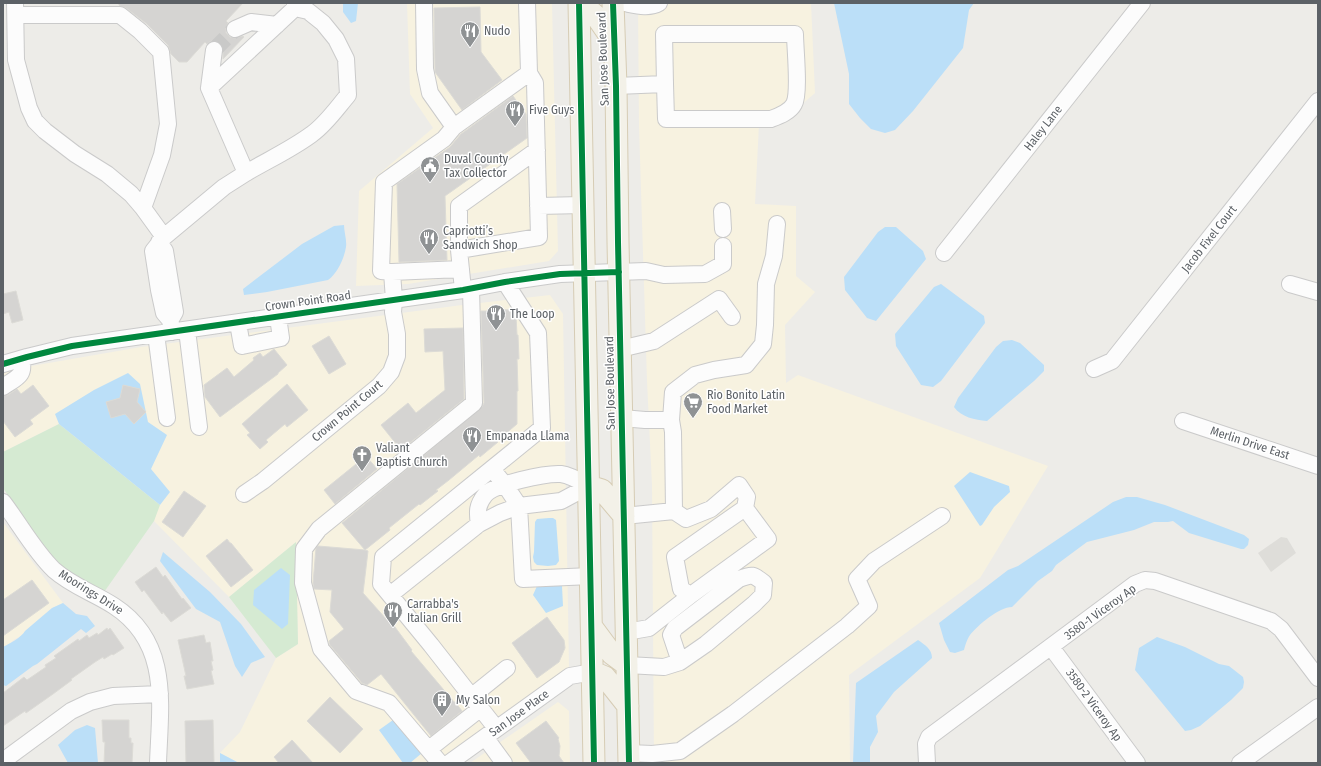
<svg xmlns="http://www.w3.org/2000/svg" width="1321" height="766" viewBox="0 0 1321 766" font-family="'Fira Sans Condensed',sans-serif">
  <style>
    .commercial { fill: #f7f2e0 }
    .industrial { fill: #deddd9 }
    .green { fill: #d5ead2 }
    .water { fill: #bbdff8 }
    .building { fill: #d5d4d2; stroke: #dcdbd6 }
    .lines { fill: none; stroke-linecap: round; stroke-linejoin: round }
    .minor-tunnel { stroke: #c9c9c8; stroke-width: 16; stroke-dasharray: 16 8; stroke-linecap: butt }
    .minor-casing { stroke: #cacaca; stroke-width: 18 }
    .major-casing { stroke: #d6ccb4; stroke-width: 23 }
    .minor { stroke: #fcfcfc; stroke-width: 16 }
    .major { stroke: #f3f1e8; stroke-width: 21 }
    .cycleway-casing { stroke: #fff; stroke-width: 8 }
    .cycleway { stroke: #00873e; stroke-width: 6 }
    .labels { text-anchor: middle; stroke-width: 3; stroke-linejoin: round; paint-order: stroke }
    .poi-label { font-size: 12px; fill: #5c6166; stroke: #fff; text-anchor: start }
    .street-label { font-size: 12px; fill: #5c6166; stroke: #fff }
  </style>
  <rect width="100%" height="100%" fill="#edece8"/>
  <path class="commercial" d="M407,3H552L558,251L549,261L408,284L356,286L359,191L433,128L410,94Z
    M638,3H811L815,93L780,123L759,124L755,204L796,206V276L815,292L785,325L786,383L798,375L1048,466L980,578L849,675L850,763H654L652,485L647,381L639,126Z
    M550,295L563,314L569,667L440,763H239L220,753L240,732L276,658L298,644L295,543L229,597L154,521L159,505L59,424L3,452V373L14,369L141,347L462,305Z
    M3,522L63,603L52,608L25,631L23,635L15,639L9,644L3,647Z
    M558,702L569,711L570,763H470Z"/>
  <path class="industrial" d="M1281,537L1287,538L1296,553L1271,572L1258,553Z"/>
  <path class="green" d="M59,424L160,505L154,521L102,595L67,573L38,540L3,488V452Z
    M296,542L298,644L276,658L229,597Z"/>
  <path class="water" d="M343,3H358L356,21L351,23L343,12Z
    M834,3H974L969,10L963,48L913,111L895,130L885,133L871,129L860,118L849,104V74Z
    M344,225C344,232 347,240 346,247C344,259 337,274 328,280L267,292L244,295L243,289L302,244L334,226Z
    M885,227H896L923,251L926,259L876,321L867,318L845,290L844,277L878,232Z
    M941,284L984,316L985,323L941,381L933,387L921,385L896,346L895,334L934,287Z
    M1012,340L1020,343L1044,365V371L1034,381L987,421C975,420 961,417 954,407L958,398L996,347L1003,341Z
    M128,373L140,384L148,422L167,435L151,469L170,492L160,505L59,424L55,414L94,390Z
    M970,472L1009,486L1010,492L994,507L982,525L980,526L976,520L954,486Z
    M1126,497H1137L1165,505L1244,535L1249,539L1248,545L1244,549H1241L1189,533L1173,521L1168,522H1154L1134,530L1087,542L1056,565L1052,571L1038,581L1012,607C999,607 978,625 970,635C967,639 965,646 964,650L955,653L950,652L944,640L939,623L1008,570L1018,566L1113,502Z
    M549,518H553L556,520L559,561L556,565L548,566L537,565L534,562L533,557L534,552L535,522L537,519Z
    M163,552L210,592L241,624L265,657L251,663L242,677L235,666L220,622L196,609L160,561Z
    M281,568L290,575L288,624L282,629L253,605L254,590Z
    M537,586H562L563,606L546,613L533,595Z
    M63,603L76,614L87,616L95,626L86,633L81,629L37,664L33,666L6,686L3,685V647C9,644 22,637 25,631L52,608Z
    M1157,637L1185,647L1219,664L1229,666L1243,677L1244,682L1243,688L1231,700L1200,726L1191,730L1185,731L1135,670L1139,648Z
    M918,640C925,645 932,649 932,658L894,692L876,716L878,732L870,747V763H853L856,683Z
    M393,720L422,753L410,763H403L379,730Z
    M87,725L95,728L98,763H68L58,745L75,730Z
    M220,753L239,763H220Z"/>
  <path class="building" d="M118,3H243L226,21L228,23L226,28V33L230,37L234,38L243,36L244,37L223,59V46L219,42L215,41H211L207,44L205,42L187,62H179L171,54L168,45L147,24L126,8L120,6Z
    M480,7L481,52L502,80L462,110L435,72L434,8Z
    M513,96L526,114L527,138L445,196L447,260L399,262L397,184L450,147L461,134Z
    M16,291L23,320L12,323L9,312L3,314V294Z
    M488,309L512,310L516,316L517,335H518L519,359H517L518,391H517V424L497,441L498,442L480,457L479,455L449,480L436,490L438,491L420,505L419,504L389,528L390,530L365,550L368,551L363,593L387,620L389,619L412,650L411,651L454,702H455L462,711L431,736L381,674L367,685L362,683L330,645L329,641L344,629L330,612L332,590L314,589L313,583L316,548L318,546L365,550L342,523L482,407L484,403L481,311H488Z
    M463,328L464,399L401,450L381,425L408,403L416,413L445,390L443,351L425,352L424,329Z
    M329,336L346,364L329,374L312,346Z
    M274,349L287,365L278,373V374L220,417L205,397L204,385L227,368L234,377L254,360L253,358L260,353L263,357Z
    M287,384L308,410L287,427L285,424L266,440L268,442L260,449L247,435L250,433L242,424Z
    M33,385L49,406L30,420L33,424L15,437L3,421V396L8,395L17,389L21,394Z
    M123,385L140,389L137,402L146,412L134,424L125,414L111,418L106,402L120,398Z
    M366,456L377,469L335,504L324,490Z
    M184,491L206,506L183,537L162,522Z
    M227,539L230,543H231L253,570L231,587L206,556Z
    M156,567L163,577L165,575L182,599L183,598L191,608L171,622L163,612L162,614L144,590L142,592L135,582Z
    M32,580L49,603L3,636V600Z
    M547,617L564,640L565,648L559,662L537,678L512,643Z
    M107,628L108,630L110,628L124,648L113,655L112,654L104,659L103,657L95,662L71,679L72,680L53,694L26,713L25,711L3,726V693L24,677L27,680L46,667L45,665L56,658L54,656L78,639L79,641L87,635L89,638L97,633L98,635Z
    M204,635L206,643L210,642L213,661H211L213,670L211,671L214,684L187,689L184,676H186L178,640Z
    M330,697L363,729L340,753L307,721Z
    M102,720H129V738H131V743H133L132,763H104L105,742H103Z
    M213,720L214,763H186L185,721Z
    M546,721L559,738L558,739L560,746L559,756L564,763H531L516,743Z
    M292,740L313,763H279L274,757Z"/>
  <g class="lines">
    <path class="minor-tunnel" d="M214,50L235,29"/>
    <g class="minor-casing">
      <path id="minor" d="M15,3L16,60L29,108L35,121L45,131L75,154L107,174L131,194L143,208L164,237
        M424,3L425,69L430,93L454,127
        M624,3C635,5 649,9 659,3
        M16,15H120L140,31L161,52L168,124L162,155L143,208
        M235,29L251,22L277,25
        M616,86L665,84L666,119H771C779,116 790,112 794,104C800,93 795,48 795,34H664L665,84
        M209,88L214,50
        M246,173C268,160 292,149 312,134C326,124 337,108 348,95L346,59L336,39L323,23L308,11L295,8
        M538,206L583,205
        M722,211L723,229
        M159,242L165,251L175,312L171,319
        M459,250V206L537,150
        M944,253L1142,3
        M392,272L461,269
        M1290,284L1318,292
        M463,290L459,250L539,237L535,83L529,73L527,3
        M238,323L242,346L281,338L278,317
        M187,330L199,427
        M172,332L170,320L164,313L159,290L153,251L164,237L224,187L246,173L209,88L295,8V3
        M156,334L167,418
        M620,349L654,341L719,299L732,317
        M3,364L27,357L72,346L463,290L505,282L560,274L646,271L664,275L705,274L723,264V246
        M1094,369L1112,361L1318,101
        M3,387C16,378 26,376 21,359
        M622,418L645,420H671L673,432L674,511L624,516
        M671,420L673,392L695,375L714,370L746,365L763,344L765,325L766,284L774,256L777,224
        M1183,421L1318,466
        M492,469L505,485L519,506L523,579L591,576
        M244,494L263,481L379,386L391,372L397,356V334L393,312L394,300L392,272L381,271L384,182L444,139L454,127L529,73
        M3,502C19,523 35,552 54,570C72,586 94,593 114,606C171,643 160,705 158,763
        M674,511L686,519L711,509L739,485L747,497L745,508L675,557L681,589L691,595L768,539L745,508
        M479,524C477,512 477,505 485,495C494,484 546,473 561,474C569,475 582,482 589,486
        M390,595L479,524L500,513L519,506L561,501L589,486
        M626,632L649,628L691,595
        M1051,647L1137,763
        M627,665L664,667L680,662L706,644L754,604L763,595L764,583C753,574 752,574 739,579L675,628L671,635L680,662
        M471,697L507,668
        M496,728L431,645L381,584L383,557L542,428L538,333L505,282
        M485,737L504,763
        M429,749L481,708
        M629,753L652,754L680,751L733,714L847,626L869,606L857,579L874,561L942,516
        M3,761L71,711L90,702L113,696L160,694
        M440,763L389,703L356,691L321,649L303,583L304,549L319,529L474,403L471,289
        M449,763L570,676L593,672
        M927,763L926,744L929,737L1135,584L1145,580L1155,581L1271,621L1281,629L1318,678
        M1240,763L1318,707"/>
    </g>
    <g class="major-casing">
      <path id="major" d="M579,3L594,763
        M581,3L596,16L614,42
        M613,3L616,86L618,242L629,763
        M589,486L602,490L624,516
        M592,627L612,654L627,665
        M593,672L605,677L628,706"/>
    </g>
    <use href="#minor" class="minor"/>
    <use href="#major" class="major"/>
    <g class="cycleway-casing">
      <path id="cycleway" d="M579,3L594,763
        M613,3L616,86L618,242L629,763
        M3,364L27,357L72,346L463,290L505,282L560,274L619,272"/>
    </g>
    <use href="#cycleway" class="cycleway"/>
  </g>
  <defs>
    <g id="restaurant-pin" transform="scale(1)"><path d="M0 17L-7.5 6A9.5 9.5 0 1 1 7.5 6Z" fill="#8f9294" stroke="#fff"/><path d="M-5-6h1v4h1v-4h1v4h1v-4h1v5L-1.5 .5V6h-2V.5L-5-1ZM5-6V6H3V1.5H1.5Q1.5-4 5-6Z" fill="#fff"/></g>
    <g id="civic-pin" transform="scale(1)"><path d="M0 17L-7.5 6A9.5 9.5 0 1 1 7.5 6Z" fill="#8f9294" stroke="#fff"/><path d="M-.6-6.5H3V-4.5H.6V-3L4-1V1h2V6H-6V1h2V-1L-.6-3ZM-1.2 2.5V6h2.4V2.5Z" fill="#fff"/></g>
    <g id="supermarket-pin" transform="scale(1)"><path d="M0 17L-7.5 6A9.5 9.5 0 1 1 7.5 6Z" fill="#8f9294" stroke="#fff"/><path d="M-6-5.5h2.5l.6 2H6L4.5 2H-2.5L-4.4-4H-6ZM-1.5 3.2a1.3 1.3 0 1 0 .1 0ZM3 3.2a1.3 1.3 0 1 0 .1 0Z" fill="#fff"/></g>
    <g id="church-pin" transform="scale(1)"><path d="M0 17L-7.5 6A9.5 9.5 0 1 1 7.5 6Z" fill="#8f9294" stroke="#fff"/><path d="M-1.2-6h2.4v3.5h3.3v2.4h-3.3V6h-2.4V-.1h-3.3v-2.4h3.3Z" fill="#fff"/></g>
    <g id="building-pin" transform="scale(1)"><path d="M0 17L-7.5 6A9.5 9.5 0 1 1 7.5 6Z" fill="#8f9294" stroke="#fff"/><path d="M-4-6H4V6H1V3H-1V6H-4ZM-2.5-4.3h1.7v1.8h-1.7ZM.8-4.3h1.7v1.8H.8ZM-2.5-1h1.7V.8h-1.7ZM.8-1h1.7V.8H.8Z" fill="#fff"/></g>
  </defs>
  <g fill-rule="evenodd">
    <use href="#restaurant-pin" x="470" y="31"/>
    <use href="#restaurant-pin" x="515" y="110"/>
    <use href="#civic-pin" x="430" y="166"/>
    <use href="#restaurant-pin" x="429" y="238"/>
    <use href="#restaurant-pin" x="496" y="314"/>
    <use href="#supermarket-pin" x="693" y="402"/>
    <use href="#restaurant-pin" x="472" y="436"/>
    <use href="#church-pin" x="362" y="455"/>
    <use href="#restaurant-pin" x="393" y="611"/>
    <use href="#building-pin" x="442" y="700"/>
  </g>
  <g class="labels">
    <g class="poi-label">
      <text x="484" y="35">Nudo</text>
      <text x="529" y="114">Five Guys</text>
      <text x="444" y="163">Duval County<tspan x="444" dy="14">Tax Collector</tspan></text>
      <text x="443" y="235">Capriotti’s<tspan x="443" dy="14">Sandwich Shop</tspan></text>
      <text x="510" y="318">The Loop</text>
      <text x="707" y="399">Rio Bonito Latin<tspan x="707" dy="14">Food Market</tspan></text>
      <text x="486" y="440">Empanada Llama</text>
      <text x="376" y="452">Valiant<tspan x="376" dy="14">Baptist Church</tspan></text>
      <text x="407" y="608">Carrabba's<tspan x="407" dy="14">Italian Grill</tspan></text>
      <text x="456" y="704">My Salon</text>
    </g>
    <g class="street-label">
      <text transform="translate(603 59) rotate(-92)" y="4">San Jose Boulevard</text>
      <text transform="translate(1043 128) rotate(-52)" y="4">Haley Lane</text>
      <text transform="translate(1209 239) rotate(-52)" y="4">Jacob Fixel Court</text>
      <text transform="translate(308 301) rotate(-8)" y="4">Crown Point Road</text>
      <text transform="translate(610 383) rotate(-91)" y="4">San Jose Boulevard</text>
      <text transform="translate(347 411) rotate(-40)" y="4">Crown Point Court</text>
      <text transform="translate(1250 443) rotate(18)" y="4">Merlin Drive East</text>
      <text transform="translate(91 592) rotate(32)" y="4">Moorings Drive</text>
      <text transform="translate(1100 612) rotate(-36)" y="4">3580-1 Viceroy Ap</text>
      <text transform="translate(1094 705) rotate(54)" y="4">3580-2 Viceroy Ap</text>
      <text transform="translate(519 713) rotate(-36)" y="4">San Jose Place</text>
    </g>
  </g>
  <rect width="1321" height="766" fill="none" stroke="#5c6166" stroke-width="8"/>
</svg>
